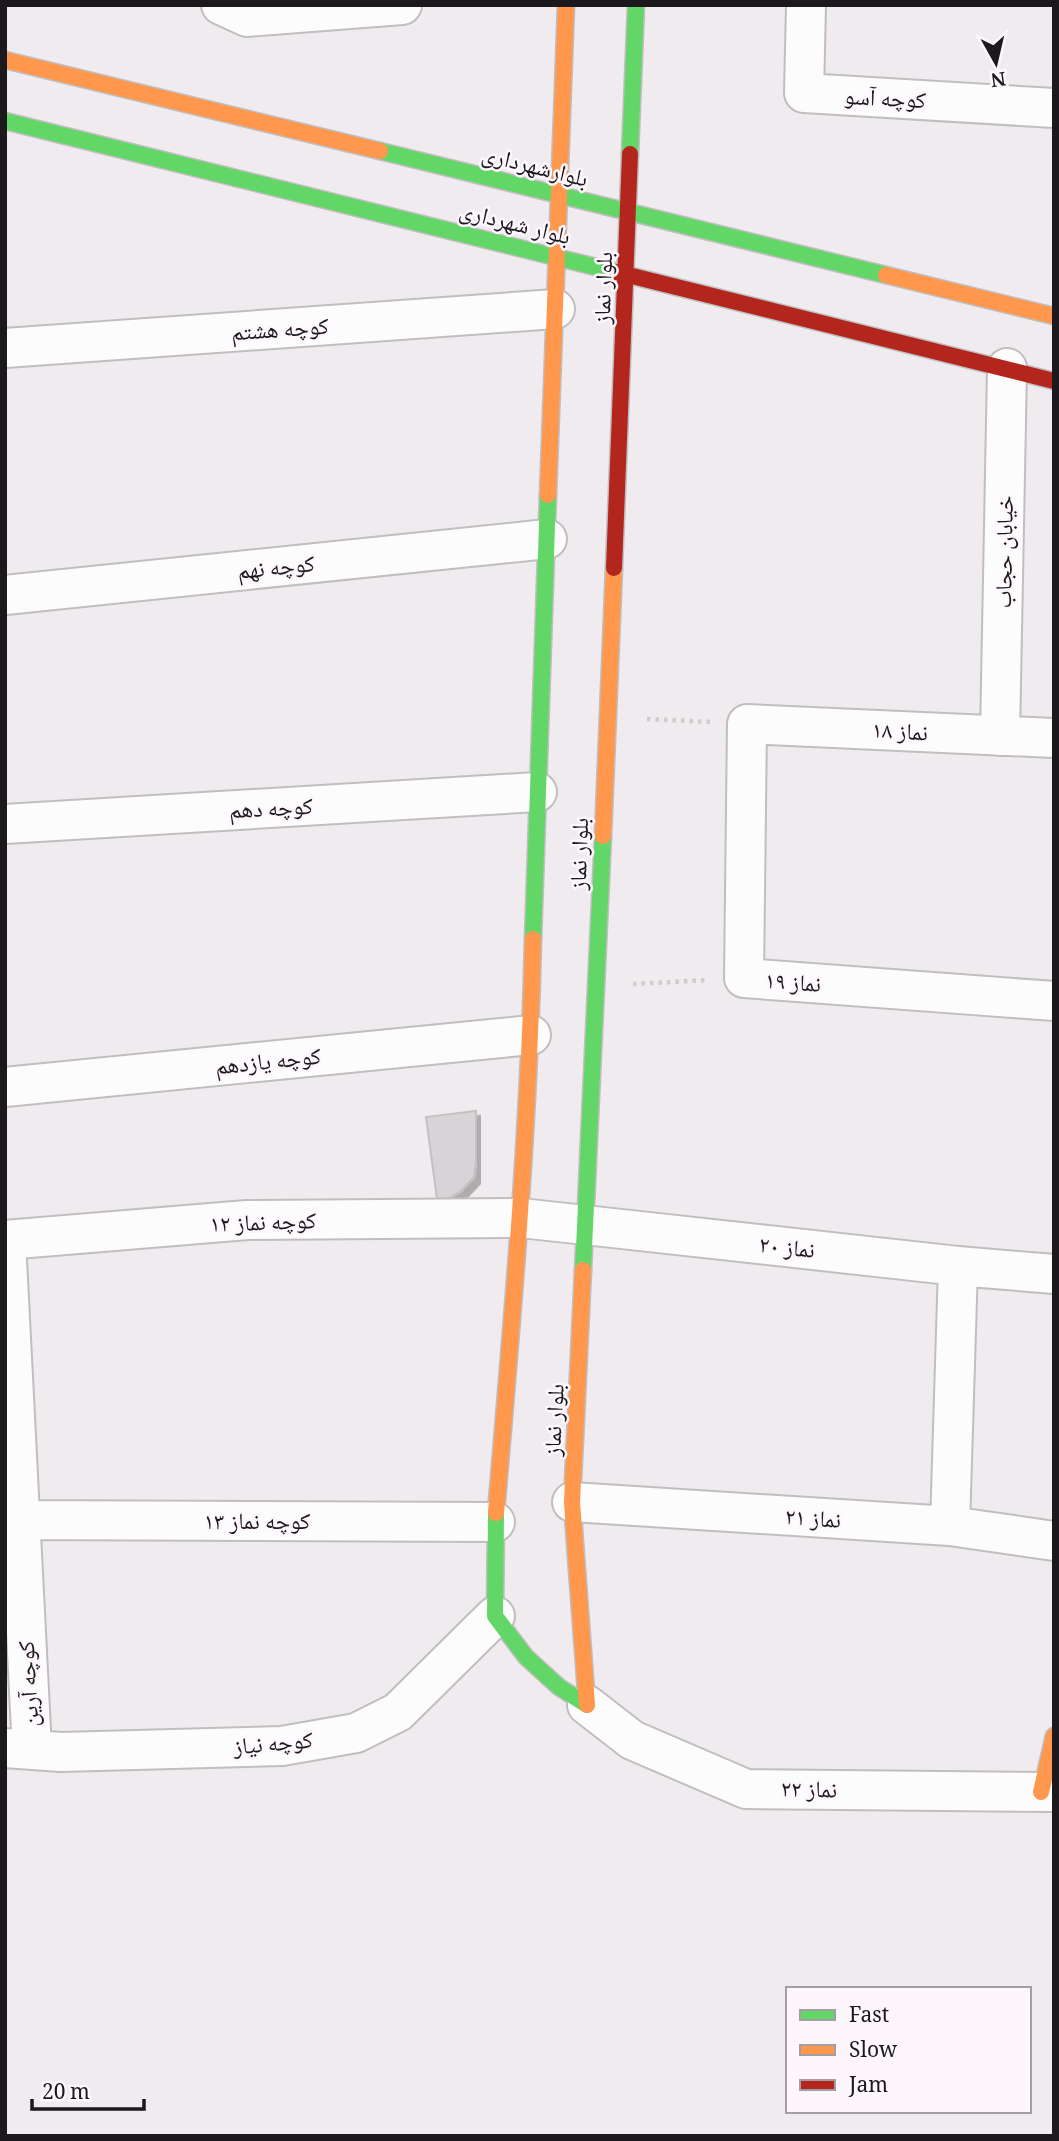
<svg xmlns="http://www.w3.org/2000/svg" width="1059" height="2141" viewBox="0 0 1059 2141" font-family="Georgia,'Noto Naskh Arabic',serif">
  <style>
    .building { fill: #d7d4d7; stroke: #c4c1c3; stroke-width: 2; filter: url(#shadow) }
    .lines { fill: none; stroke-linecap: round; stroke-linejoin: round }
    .street-casing { stroke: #c1bec0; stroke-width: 42 }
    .fast-casing { stroke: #c1bec0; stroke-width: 19 }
    .slow-casing { stroke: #c1bec0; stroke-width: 19 }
    .jam-casing { stroke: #c1bec0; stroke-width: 19 }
    .path { stroke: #cdcdcd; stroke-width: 4.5; stroke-dasharray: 3.5 5; stroke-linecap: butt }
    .street { stroke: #fdfcfc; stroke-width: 38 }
    .fast { stroke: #63d668; stroke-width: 16 }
    .slow { stroke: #ff974d; stroke-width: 16 }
    .jam { stroke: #b3261e; stroke-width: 16 }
    .labels { text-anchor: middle; stroke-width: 5; stroke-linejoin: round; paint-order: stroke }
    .street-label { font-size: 23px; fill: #1b191b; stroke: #fdf7fd }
  </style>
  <defs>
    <filter id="shadow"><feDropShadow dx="8" dy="4.5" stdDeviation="0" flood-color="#0004"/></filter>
  </defs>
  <rect width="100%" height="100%" fill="#efebee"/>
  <path class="building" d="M476,1111V1162L474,1177L460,1192L449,1198L437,1199L426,1117Z"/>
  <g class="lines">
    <g class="street-casing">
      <path id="street" d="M221,5L247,17L402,5
        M806,5L804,93L1054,108
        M5,348L555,309
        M5,595L547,539
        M1000,736L1007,368
        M1054,738L747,724L744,978L1054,1001
        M5,824L537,792
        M5,1087L531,1035
        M5,1240L247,1220L521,1218L958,1266L1054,1274
        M6,1240L32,1750
        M572,1502L950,1526L1054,1541
        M19,1520L495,1522
        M950,1526L958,1266
        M587,1705L632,1740L746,1789L1054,1792
        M5,1748L61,1752L282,1746L356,1733L398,1712L495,1616"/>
    </g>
    <g class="fast-casing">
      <path id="fast" d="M5,121L616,272
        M380,151L886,275
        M630,154L636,5
        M533,939L548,495
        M583,1270L603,836
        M496,1513L495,1616L526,1657L559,1687L587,1705"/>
    </g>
    <g class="slow-casing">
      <path id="slow" d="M5,60L380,151
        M886,275L1054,316
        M548,495L566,5
        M603,836L614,568
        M583,1270L572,1502L587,1705
        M496,1513C512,1322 529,1131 533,939
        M1041,1792L1054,1736"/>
    </g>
    <g class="jam-casing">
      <path id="jam" d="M616,272L1054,381
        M614,568L630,154"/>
    </g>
    <path class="path" d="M647,719L711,722
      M633,984L709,980"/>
    <use href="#street" class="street"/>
    <use href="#fast" class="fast"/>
    <use href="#slow" class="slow"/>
    <use href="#jam" class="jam"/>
  </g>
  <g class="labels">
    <g class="street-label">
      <text transform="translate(885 98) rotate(3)" y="8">کوچه آسو</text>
      <text transform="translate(535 166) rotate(14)" y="8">بلوارشهرداری</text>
      <text transform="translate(515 223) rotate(14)" y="8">بلوار شهرداری</text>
      <text transform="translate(603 288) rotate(-88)" y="8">بلوار نماز</text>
      <text transform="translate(280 329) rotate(-4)" y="8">کوچه هشتم</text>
      <text transform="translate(1004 552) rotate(-89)" y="8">خیابان حجاب</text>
      <text transform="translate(276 567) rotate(-6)" y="8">کوچه نهم</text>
      <text transform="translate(900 731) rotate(3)" y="8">نماز ۱۸</text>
      <text transform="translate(271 808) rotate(-3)" y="8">کوچه دهم</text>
      <text transform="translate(579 854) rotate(-88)" y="8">بلوار نماز</text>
      <text transform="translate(793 982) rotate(4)" y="8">نماز ۱۹</text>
      <text transform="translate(268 1061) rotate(-6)" y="8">کوچه یازدهم</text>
      <text transform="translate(263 1222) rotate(-2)" y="8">کوچه نماز ۱۲</text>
      <text transform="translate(787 1247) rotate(6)" y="8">نماز ۲۰</text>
      <text transform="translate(554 1420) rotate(-87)" y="8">بلوار نماز</text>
      <text transform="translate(813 1518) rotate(4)" y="8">نماز ۲۱</text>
      <text x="257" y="1529">کوچه نماز ۱۳</text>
      <text transform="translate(28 1684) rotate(-93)" y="8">کوچه آرین</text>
      <text transform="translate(273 1743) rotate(-5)" y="8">کوچه نیاز</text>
      <text transform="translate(809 1789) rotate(1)" y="8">نماز ۲۲</text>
    </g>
  </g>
  <rect width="1059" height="2141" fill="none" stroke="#1b191b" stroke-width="14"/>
  <rect x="786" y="1987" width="245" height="126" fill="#fdf7fd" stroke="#a39ea3" stroke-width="2"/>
  <rect x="800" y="2010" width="35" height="10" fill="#63d668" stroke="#a39ea3" stroke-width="2"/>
  <text x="849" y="2022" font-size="21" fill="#1b191b">Fast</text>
  <rect x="800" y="2045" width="35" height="10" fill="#ff974d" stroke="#a39ea3" stroke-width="2"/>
  <text x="849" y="2057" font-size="21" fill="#1b191b">Slow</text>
  <rect x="800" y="2080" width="35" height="10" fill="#b3261e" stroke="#a39ea3" stroke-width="2"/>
  <text x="849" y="2092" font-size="21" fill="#1b191b">Jam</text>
  <g transform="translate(996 63) rotate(172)" stroke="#fdf7fd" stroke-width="5" paint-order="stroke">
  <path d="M0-5L12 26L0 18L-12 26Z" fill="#1b191b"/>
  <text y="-10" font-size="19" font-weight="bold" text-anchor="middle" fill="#1b191b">N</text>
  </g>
  <path d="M32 2099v10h112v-10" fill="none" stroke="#1b191b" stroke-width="3.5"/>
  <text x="42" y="2099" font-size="21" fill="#1b191b" stroke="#fdf7fd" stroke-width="5" paint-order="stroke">20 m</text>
</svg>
